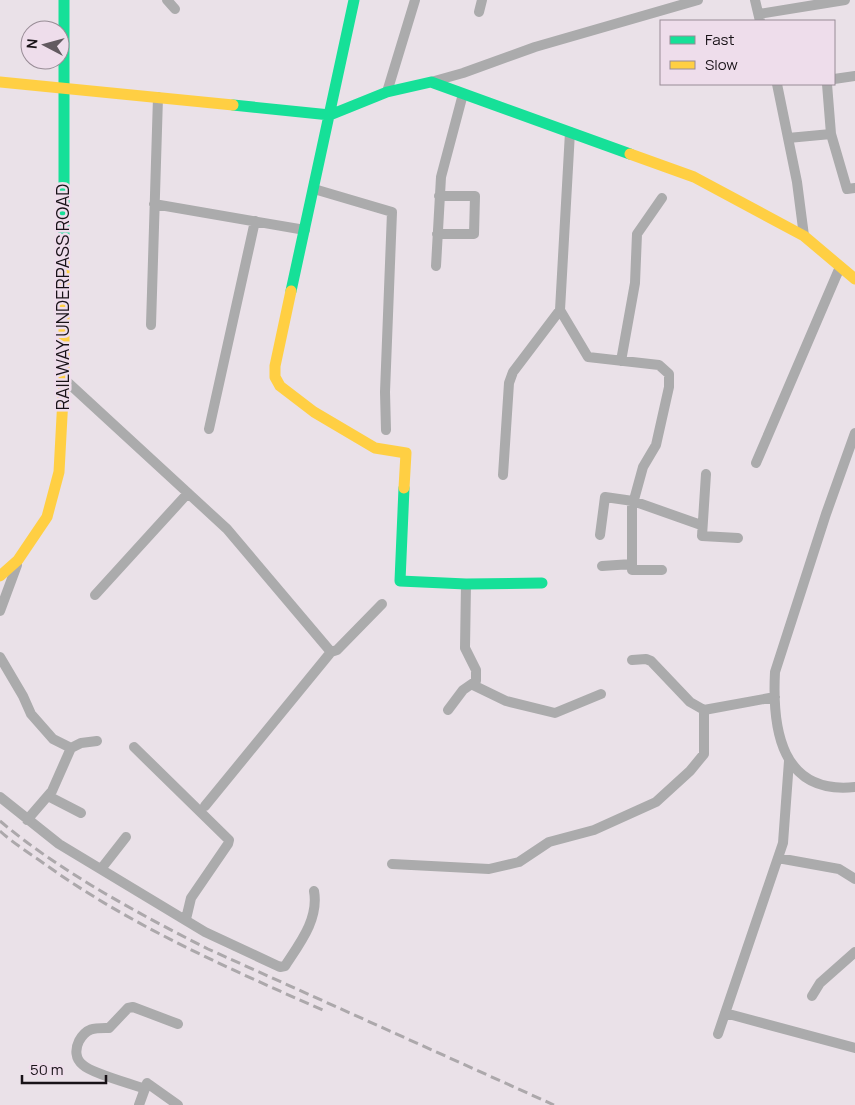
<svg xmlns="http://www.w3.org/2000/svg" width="855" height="1105" viewBox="0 0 855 1105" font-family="Manrope,sans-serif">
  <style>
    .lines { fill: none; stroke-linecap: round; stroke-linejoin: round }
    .street { stroke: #ababac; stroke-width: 10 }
    .fast { stroke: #16e098; stroke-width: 11 }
    .slow { stroke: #ffcf43; stroke-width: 11 }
    .rail { stroke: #aca8ab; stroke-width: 3; stroke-dasharray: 10 5; stroke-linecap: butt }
    .labels { text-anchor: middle; stroke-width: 5; stroke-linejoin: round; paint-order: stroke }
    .street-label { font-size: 18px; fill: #181217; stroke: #eeddeb }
  </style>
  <rect width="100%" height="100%" fill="#eae1e8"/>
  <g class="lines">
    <path class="street" d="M167,0L175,9
      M755,0L760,21
      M479,12L482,0
      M759,14L845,0
      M834,79L855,76
      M431,82L463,73L535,47L698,0
      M777,84L797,182L804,236
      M827,84L831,134L847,189L855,188
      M387,92L415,0
      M570,132L560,310L588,357L659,365L669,374V387L656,445L643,467L632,507V570H662
      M788,138L831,134
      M314,189L392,212L385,392L386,430
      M154,204L305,230
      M437,234H474L475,196H439
      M436,266L441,177L463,94
      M151,325L158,97
      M621,361L635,283L637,234L662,198
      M64,379L227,529L331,652
      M209,429L255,221
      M855,433L826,514L775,672C772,729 781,795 855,787
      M756,463L840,267
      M706,474L702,536L738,538
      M503,475L509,383L513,372L560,310
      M600,535L605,497L633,501L701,525
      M602,566L632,564
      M95,595L188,493
      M0,611L17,565L16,562
      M0,657L23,696L31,714L53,739L71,748
      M632,660L646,659L651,661L690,702L704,710L775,697
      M473,685L506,701L555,713L601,694
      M448,710L463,690L476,681V670L465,648L466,584
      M134,747L229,840L228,844L191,898L186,919
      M48,796L81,813
      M0,797L59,844L205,932L280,967L285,966C300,943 319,919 314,891
      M205,806L331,652L337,650L382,604
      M27,820L52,791L71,748L81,743L97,741
      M778,858L839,869L855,879
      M392,864L489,869L519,862L549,842L594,830L656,802L690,771L704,754V710
      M101,869L126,837
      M812,996L820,983L855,952
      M725,1013L855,1048
      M718,1034L783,843L789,761
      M145,1089C132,1084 91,1073 83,1065C75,1059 75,1049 79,1041C87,1027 95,1028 109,1028L128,1008L133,1007L178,1024
      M139,1105L147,1083L178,1105"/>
    <path class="fast" d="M64,0V251
      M233,105L330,115L387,92L431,82L630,154
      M291,291L354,0
      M404,488L400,581L466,584L542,583"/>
    <path class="slow" d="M0,82L233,105
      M630,154L694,177L804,236L855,279
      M291,291L275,366V377L280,386L314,412L375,448L406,453L404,488
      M0,576L18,560L47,517L59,472L64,379V251"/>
    <path class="rail" d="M0,821C59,871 139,914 208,949L554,1105
      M0,831C14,844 31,854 46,865C133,927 230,969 327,1012"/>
  </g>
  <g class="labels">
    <g class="street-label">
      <text transform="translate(63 297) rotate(-90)" y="6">RAILWAY UNDERPASS ROAD</text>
    </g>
  </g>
  <rect x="660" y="20" width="175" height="65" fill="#eeddeb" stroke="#988c96"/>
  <rect x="670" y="36" width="25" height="8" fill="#16e098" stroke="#988c96"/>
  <text x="705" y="45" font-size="15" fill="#181217">Fast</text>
  <rect x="670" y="61" width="25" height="8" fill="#ffcf43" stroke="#988c96"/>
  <text x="705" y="70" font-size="15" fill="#181217">Slow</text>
  <g transform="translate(45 45) rotate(276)"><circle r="24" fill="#eeddeb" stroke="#988c96"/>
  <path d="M0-4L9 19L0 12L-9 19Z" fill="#625a60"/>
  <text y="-8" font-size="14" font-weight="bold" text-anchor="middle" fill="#181217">N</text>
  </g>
  <path d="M22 1075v8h84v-8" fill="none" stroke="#181217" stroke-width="2.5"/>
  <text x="30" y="1075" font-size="15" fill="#181217" stroke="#eeddeb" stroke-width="4" paint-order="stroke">50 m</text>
</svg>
